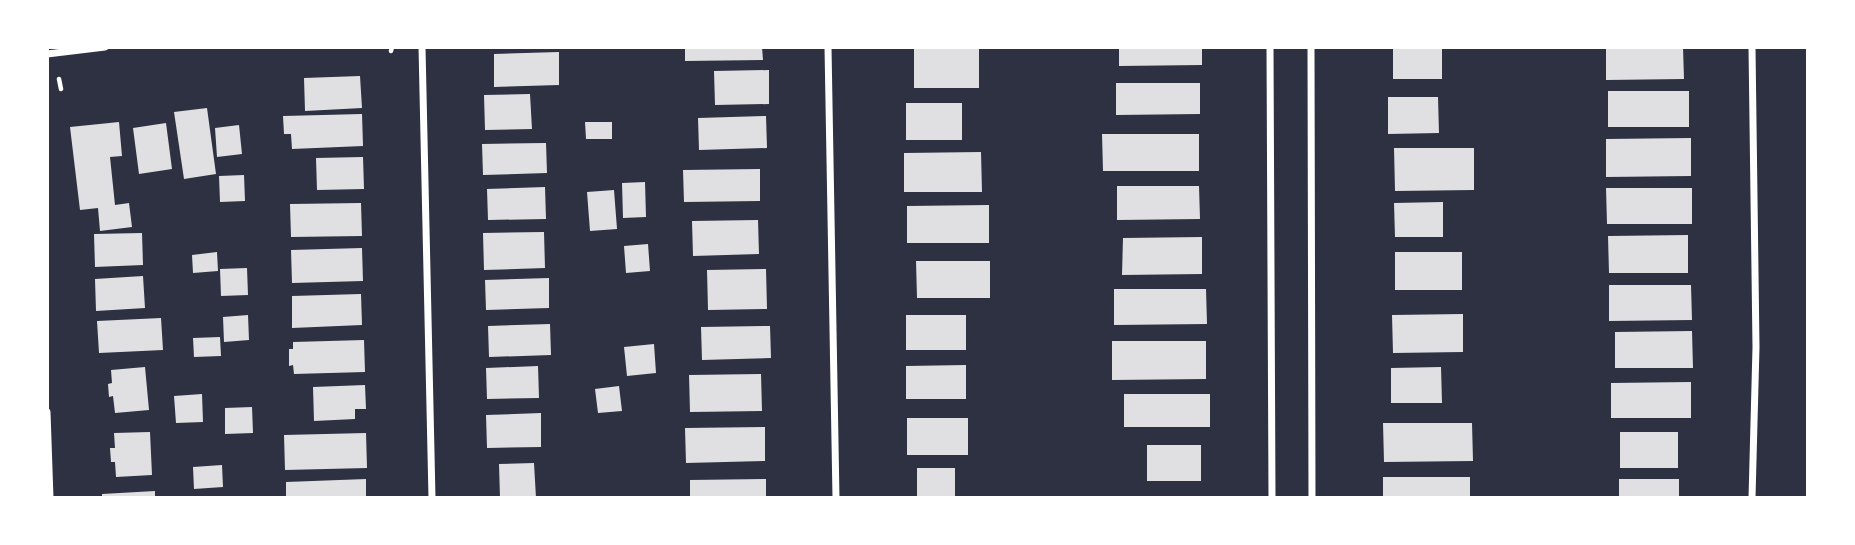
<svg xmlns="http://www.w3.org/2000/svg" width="1855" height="545" viewBox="0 0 1855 545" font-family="'Roboto Condensed',sans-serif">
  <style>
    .building { fill: #e0e0e3 }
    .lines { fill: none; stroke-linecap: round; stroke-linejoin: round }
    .path { stroke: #fff; stroke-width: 4.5 }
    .minor { stroke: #fff; stroke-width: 7 }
  </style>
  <rect width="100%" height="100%" fill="#2d3142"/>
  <path class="building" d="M685,47H762L763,60L685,61Z
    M1119,47H1202V65L1119,66Z
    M1393,47H1442V79H1393Z
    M1606,47H1683L1684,79L1606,80Z
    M914,49H979V88H914Z
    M559,52V85L494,87V54Z
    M769,70V104L715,105L714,71Z
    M360,76L362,108L305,111L304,78Z
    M1116,83H1200V114L1116,115Z
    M1608,91H1689V127H1608Z
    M530,94L532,129L485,130L484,95Z
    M1388,97H1438L1439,133L1388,134Z
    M906,103H962V140H906Z
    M207,108L216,174L184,179L174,112Z
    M362,114L363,146L292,149L291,134H284L283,116Z
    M766,116L767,148L699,150L698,118Z
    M119,122L122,156L110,157L115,205L129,203L132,227L100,231L98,208L80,210L70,127Z
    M585,122H612V139H586Z
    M166,123L172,169L139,174L133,128Z
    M239,125L242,154L217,157L215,128Z
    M1102,134H1199V171H1103Z
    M1691,138V176L1606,177V139Z
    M546,143L547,173L483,175L482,144Z
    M1394,148H1474V190L1395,191Z
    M981,152L982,192H904V153Z
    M363,157L364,189L317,190L316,158Z
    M760,169V201L684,202L683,170Z
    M244,175L245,201L220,202L219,176Z
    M645,182L646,217L623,218L622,183Z
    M1117,186H1199L1200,219L1117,220Z
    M545,187L546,219L488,220L487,189Z
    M1606,188H1692V224H1607Z
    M614,190L617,229L590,231L587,192Z
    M1443,202V237H1395L1394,203Z
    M361,203L362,236L291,237L290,204Z
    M989,205V243H907V206Z
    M758,220L759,254L693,256L692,221Z
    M544,232L545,268L484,270L483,233Z
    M142,233L143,265L95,267L94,234Z
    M1688,235V273H1609L1608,236Z
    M1202,237V274L1122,275L1123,238Z
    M648,244L650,271L626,273L624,246Z
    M362,248L363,281L292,283L291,250Z
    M217,252L218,271L193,273L192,255Z
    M1395,252H1462V290H1395Z
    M916,261H990V298H917Z
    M247,268L248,295L221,296L220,269Z
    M766,269L767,309L708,310L707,270Z
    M143,276L145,308L96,311L95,279Z
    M549,278V308L486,310L485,280Z
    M1609,285H1691L1692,320L1609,321Z
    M1114,289H1206L1207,324L1114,325Z
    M361,294L362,325L292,328V296Z
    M1463,314V352L1393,353L1392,315Z
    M248,315L249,340L224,342L223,317Z
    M906,315H966V350H906Z
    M161,318L163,350L99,353L97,321Z
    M550,324L551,355L489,357L488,326Z
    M770,326L771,358L702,360L701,327Z
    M1692,331L1693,368H1615V332Z
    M220,337L221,356L194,357L193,338Z
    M364,340L365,372L294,374L293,365L289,366V349H293V342Z
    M1112,341H1206V379L1112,380Z
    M654,344L656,373L627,376L624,347Z
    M966,365V399H906V366Z
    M538,366L539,398L487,399L486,368Z
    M145,367L149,410L115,413L113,396L109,397L108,384L112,383L111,370Z
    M1441,367L1442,403H1391V368Z
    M761,374L762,411L690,412L689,375Z
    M1691,382V418H1611V383Z
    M365,385L366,409H355V419L314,421L313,387Z
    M619,386L622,411L598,413L595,389Z
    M202,394L203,422L176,423L174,396Z
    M1124,394H1210V427H1124Z
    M252,407L253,433L225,434V408Z
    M541,413V447L487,448L486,415Z
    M907,418H968V455H907Z
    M1383,423H1472L1473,461L1384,462Z
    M765,427V461L686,463L685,428Z
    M150,432L152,475L116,477L115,462H111L110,448H115L114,433Z
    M1620,432H1678V468H1620Z
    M366,433L367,468L285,470L284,435Z
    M1147,445H1201V481H1147Z
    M534,463L536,498H500L499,464Z
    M222,465L223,487L194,489L193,467Z
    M917,468H955V498H917Z
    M1383,477H1470V498H1383Z
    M366,479V498H286V482Z
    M766,479V498H690V480Z
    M1619,479H1679V498H1619Z
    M155,491V498H102V494Z"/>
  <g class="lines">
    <path class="path" d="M391,51L392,47
      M59,79L61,89"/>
    <path class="minor" d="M422,47L432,498
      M828,47L836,498
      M1270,47L1272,498
      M1311,47L1312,498
      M1752,47L1756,347L1752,498
      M47,54L105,47
      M47,412L50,498"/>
  </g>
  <rect width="1855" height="545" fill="none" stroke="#ffffff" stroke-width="98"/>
</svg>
